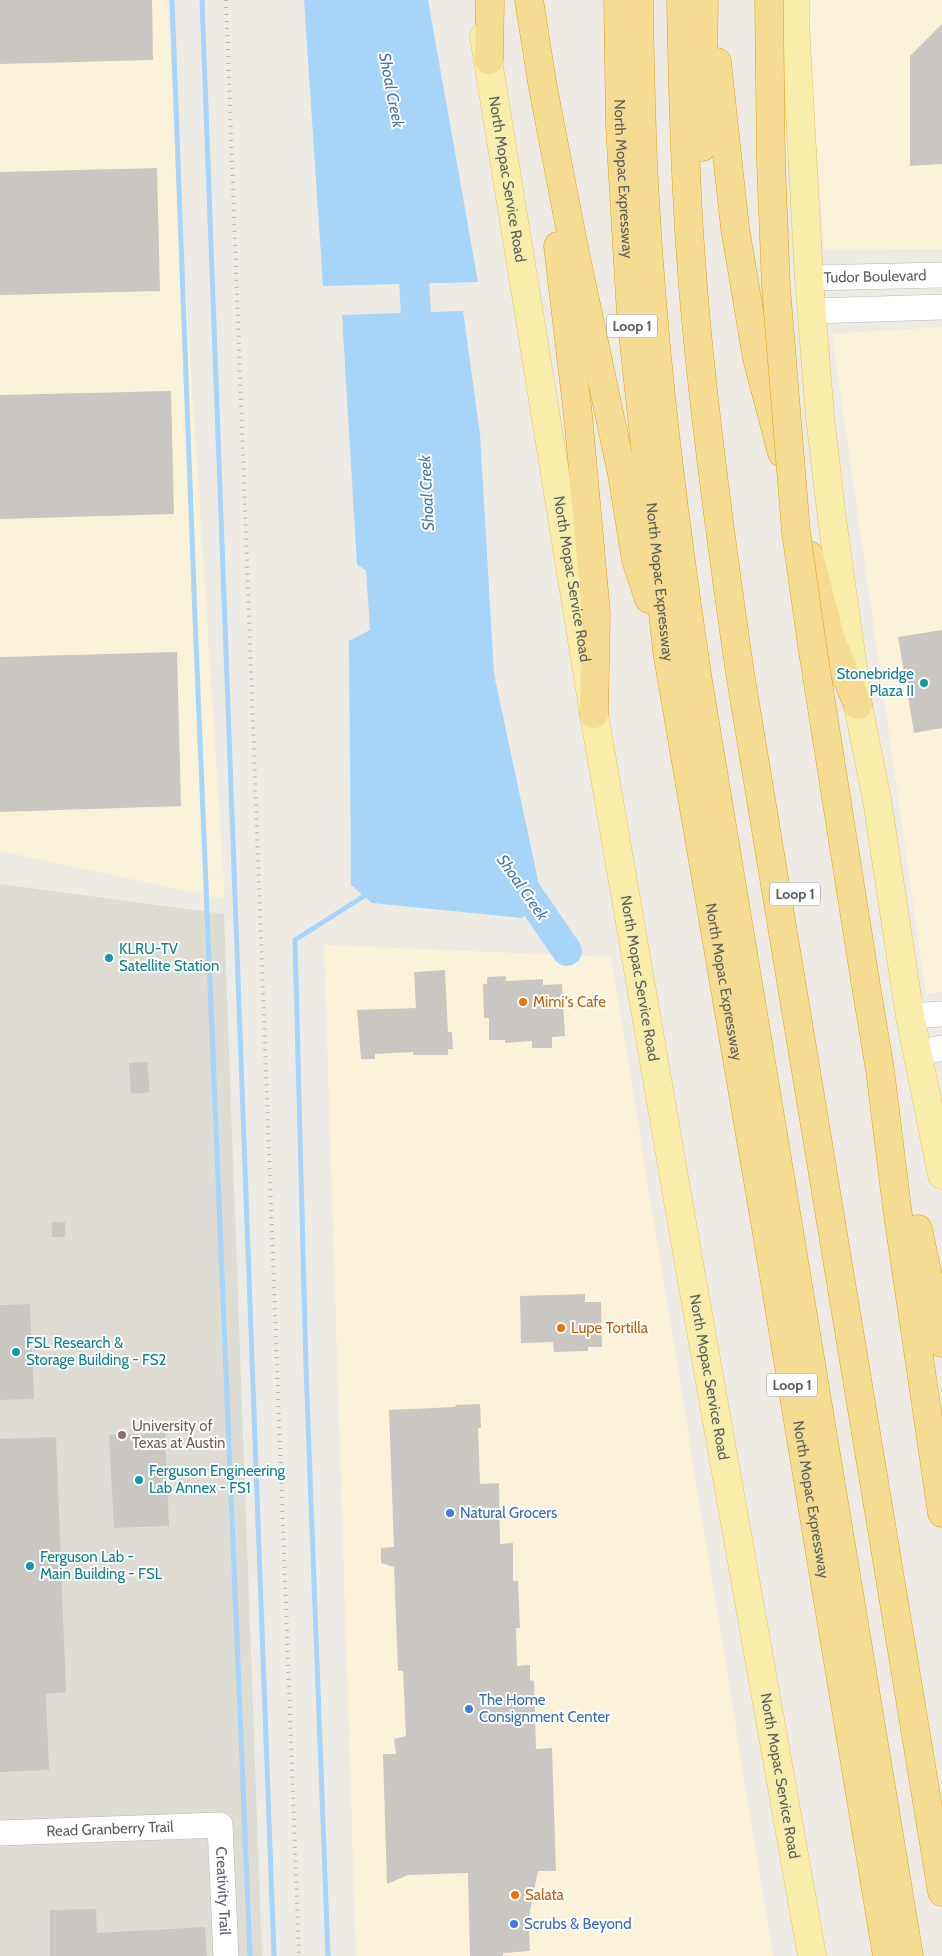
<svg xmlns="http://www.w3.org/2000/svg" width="942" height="1956" viewBox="0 0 942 1956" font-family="Cabin,sans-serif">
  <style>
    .commercial { fill: #fbf3d9 }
    .education { fill: #dfdcd4 }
    .water { fill: #a7d5f9 }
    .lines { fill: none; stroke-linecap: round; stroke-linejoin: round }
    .stream { stroke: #a7d5f9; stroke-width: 5 }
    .river { stroke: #a7d5f9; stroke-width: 30 }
    .building { fill: #cac7c2 }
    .minor-casing { stroke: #b5b8bc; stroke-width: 26 }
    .major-casing { stroke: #e7c262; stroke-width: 29 }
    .highway-casing { stroke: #dfa010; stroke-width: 29 }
    .minor { stroke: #fff; stroke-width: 25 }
    .major { stroke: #f9edac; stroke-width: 28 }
    .highway { stroke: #f5dc92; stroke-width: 28 }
    .rail { stroke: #b3b4b4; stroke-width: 4; stroke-dasharray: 1 6; stroke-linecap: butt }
    .highway-bridge-casing { stroke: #dfa010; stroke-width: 29; stroke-linecap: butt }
    .highway-bridge { stroke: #f5dc92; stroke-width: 28 }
    .culture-dot { fill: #0f9aa8; stroke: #fff; stroke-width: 2 }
    .food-dot { fill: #e8710a; stroke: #fff; stroke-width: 2 }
    .education-dot { fill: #8d6e63; stroke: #fff; stroke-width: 2 }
    .shop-dot { fill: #3f7fe0; stroke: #fff; stroke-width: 2 }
    .labels { text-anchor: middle; stroke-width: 4; stroke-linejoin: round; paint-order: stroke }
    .shield { fill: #fff; stroke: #8c8e91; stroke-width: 1 }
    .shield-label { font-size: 14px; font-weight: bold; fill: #5b5e62 }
    .street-label { font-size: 15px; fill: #5b5e62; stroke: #fff }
    .culture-label { font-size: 15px; fill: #0d838f; stroke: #fff; text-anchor: start }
    .food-label { font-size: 15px; fill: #c56008; stroke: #fff; text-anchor: start }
    .education-label { font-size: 15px; fill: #785e54; stroke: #fff; text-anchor: start }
    .shop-label { font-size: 15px; fill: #366cbe; stroke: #fff; text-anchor: start }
    .water-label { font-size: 16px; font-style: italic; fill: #4676a9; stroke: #fff }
  </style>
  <rect width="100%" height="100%" fill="#edebe3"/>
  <path class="commercial" d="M0,0H167L225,899L0,851Z
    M805,0H942V249L825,250L804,5Z
    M942,327V992L926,994L832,334Z
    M324,945L611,957L773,1956H356Z"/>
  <path class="education" d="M0,884L224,914L262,1956H0Z"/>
  <path class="water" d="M304,0H428L478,282L323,286Z
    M463,311L480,434L494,674L542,899L522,918L372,903L351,885L349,641L370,630L366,570L357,565L342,315Z"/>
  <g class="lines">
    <path class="stream" d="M172,0L195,618L250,1956
      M202,0L274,1956
      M328,1956L306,1368L295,940L364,896L367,890"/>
    <path class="river" d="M412,244L418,353
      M512,871L567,951"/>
  </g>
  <path class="building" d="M0,0H152L153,60L0,64Z
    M942,24V164L910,166V56Z
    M157,168L160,291L0,295V172Z
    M171,391L174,514L0,519V395Z
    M942,630V728L914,733L898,637Z
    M177,652L181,806L0,812V657Z
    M445,970L448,1032H452L453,1049H448V1055H413V1052L375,1054V1059H361L357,1010L416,1008L414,972Z
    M506,976V981L543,979V985L562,984L565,1036L552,1037V1048H532V1041L505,1043V1040H489V1018H484L483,984H487V977Z
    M147,1062L150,1092L131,1094L129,1063Z
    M52,1222H65V1237H52Z
    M585,1294V1302H601L602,1347H588V1351L554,1352L553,1342L521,1343L520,1296Z
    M30,1304L34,1399L0,1400V1305Z
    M480,1404L481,1428H478L480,1484L499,1483L500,1544L513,1543V1581H518L520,1628H516L517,1666L530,1665V1680L534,1681L536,1749L552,1748L556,1871H538L526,1931H529L530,1951L503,1953V1956H470L468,1873L408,1875L387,1884L383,1754H396L394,1739L406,1736L403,1671H398L394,1567L381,1563V1548L394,1547L389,1410L455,1407L456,1405Z
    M165,1433L169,1526L114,1528L109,1435Z
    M56,1437L66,1692L46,1694L49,1770L0,1772V1439Z
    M96,1909L97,1933L205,1927L207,1956H50V1910Z"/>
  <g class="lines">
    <g class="minor-casing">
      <g id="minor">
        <path id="s1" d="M809,278L942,275"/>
        <path d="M812,311L942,307"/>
        <path d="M910,1016L942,1014"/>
        <path d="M918,1053L942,1048"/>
        <path id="s2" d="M0,1833L220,1825L226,1956"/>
      </g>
    </g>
    <g class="major-casing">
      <g id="major">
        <path d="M795,0V22L809,278L820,417L832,519L858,705L877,800L910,1016L942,1175"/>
        <path id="s3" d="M484,36L594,714L688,1258L812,1956"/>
      </g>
    </g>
    <g class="highway-casing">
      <g id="highway">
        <path d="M529,0L543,88L574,248L622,474L636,560L649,599"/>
        <path id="s4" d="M618,0L620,126L631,315L667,651L763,1210L887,1956"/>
        <path d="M639,0C640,72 641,144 646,215C655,372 675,526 698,681L909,1956"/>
        <path d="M681,0C683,107 686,214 696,321C707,439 723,556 740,673L942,1892"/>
        <path d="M489,60L490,0"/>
        <path d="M717,62L735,228L757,358L782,453"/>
        <path d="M702,147L704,0"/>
        <path d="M558,246L578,415L596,613L594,714"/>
        <path d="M809,555L830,637L858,705"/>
        <path d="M865,980L880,1070L897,1208L942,1513"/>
        <path d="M918,1229L942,1343"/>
      </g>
    </g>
    <use href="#minor" class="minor"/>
    <use href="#major" class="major"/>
    <use href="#highway" class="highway"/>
    <path class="rail" d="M226,0L299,1956"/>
    <g class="highway-bridge-casing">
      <path id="highway-bridge" d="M769,0L771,163L776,287L796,532L812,645L865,980"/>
    </g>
    <use href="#highway-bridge" class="highway-bridge"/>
  </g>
  <g class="culture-dot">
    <circle cx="924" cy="683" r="5"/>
    <circle cx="109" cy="958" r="5"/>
    <circle cx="16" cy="1352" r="5"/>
    <circle cx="139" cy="1480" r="5"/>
    <circle cx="30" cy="1566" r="5"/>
  </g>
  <g class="food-dot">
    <circle cx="523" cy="1002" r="5"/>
    <circle cx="561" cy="1328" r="5"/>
    <circle cx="515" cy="1895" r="5"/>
  </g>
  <circle class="education-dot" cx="122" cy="1435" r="5"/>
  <g class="shop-dot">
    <circle cx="450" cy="1513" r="5"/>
    <circle cx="469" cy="1709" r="5"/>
    <circle cx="514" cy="1924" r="5"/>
  </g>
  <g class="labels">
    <g class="shield">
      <rect x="607" y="314.5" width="50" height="23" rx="4"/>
      <rect x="770" y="882.5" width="50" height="23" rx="4"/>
      <rect x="767" y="1373.5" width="50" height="23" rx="4"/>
    </g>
    <g class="shield-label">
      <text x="632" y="331">Loop 1</text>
      <text x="795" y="899">Loop 1</text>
      <text x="792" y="1390">Loop 1</text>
    </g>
    <g class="street-label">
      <text dy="5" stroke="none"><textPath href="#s4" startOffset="179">North Mopac Expressway</textPath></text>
      <text dy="5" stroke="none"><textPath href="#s3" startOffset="145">North Mopac Service Road</textPath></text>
      <text dy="5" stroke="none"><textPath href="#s1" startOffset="66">Tudor Boulevard</textPath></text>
      <text dy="5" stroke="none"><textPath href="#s3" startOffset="550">North Mopac Service Road</textPath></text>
      <text dy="5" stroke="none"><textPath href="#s4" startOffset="584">North Mopac Expressway</textPath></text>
      <text dy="5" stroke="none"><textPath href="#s3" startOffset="955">North Mopac Service Road</textPath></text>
      <text dy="5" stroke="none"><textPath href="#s4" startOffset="989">North Mopac Expressway</textPath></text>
      <text dy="5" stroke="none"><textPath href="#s3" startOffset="1360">North Mopac Service Road</textPath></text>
      <text dy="5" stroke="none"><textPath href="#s4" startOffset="1514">North Mopac Expressway</textPath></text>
      <text dy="5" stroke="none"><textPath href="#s3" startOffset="1765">North Mopac Service Road</textPath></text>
      <text dy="5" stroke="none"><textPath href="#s2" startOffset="110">Read Granberry Trail</textPath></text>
      <text dy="5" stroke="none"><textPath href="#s2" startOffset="286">Creativity Trail</textPath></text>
    </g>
    <g class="culture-label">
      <text x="914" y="679" text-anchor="end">Stonebridge<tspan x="914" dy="17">Plaza II</tspan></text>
      <text x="119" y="954">KLRU-TV<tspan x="119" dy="17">Satellite Station</tspan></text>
      <text x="26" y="1348">FSL Research &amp;<tspan x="26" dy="17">Storage Building - FS2</tspan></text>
      <text x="149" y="1476">Ferguson Engineering<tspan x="149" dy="17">Lab Annex - FS1</tspan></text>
      <text x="40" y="1562">Ferguson Lab -<tspan x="40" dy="17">Main Building - FSL</tspan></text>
    </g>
    <g class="food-label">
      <text x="533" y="1007">Mimi's Cafe</text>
      <text x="571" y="1333">Lupe Tortilla</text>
      <text x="525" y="1900">Salata</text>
    </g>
    <g class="education-label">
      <text x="132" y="1431">University of<tspan x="132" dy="17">Texas at Austin</tspan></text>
    </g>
    <g class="shop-label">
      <text x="460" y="1518">Natural Grocers</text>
      <text x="479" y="1705">The Home<tspan x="479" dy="17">Consignment Center</tspan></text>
      <text x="524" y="1929">Scrubs &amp; Beyond</text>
    </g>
    <g class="water-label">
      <text transform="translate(392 90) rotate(79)" y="6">Shoal Creek</text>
      <text transform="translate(426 493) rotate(-93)" y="6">Shoal Creek</text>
      <text transform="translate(523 887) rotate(55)" y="6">Shoal Creek</text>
    </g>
  </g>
</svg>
